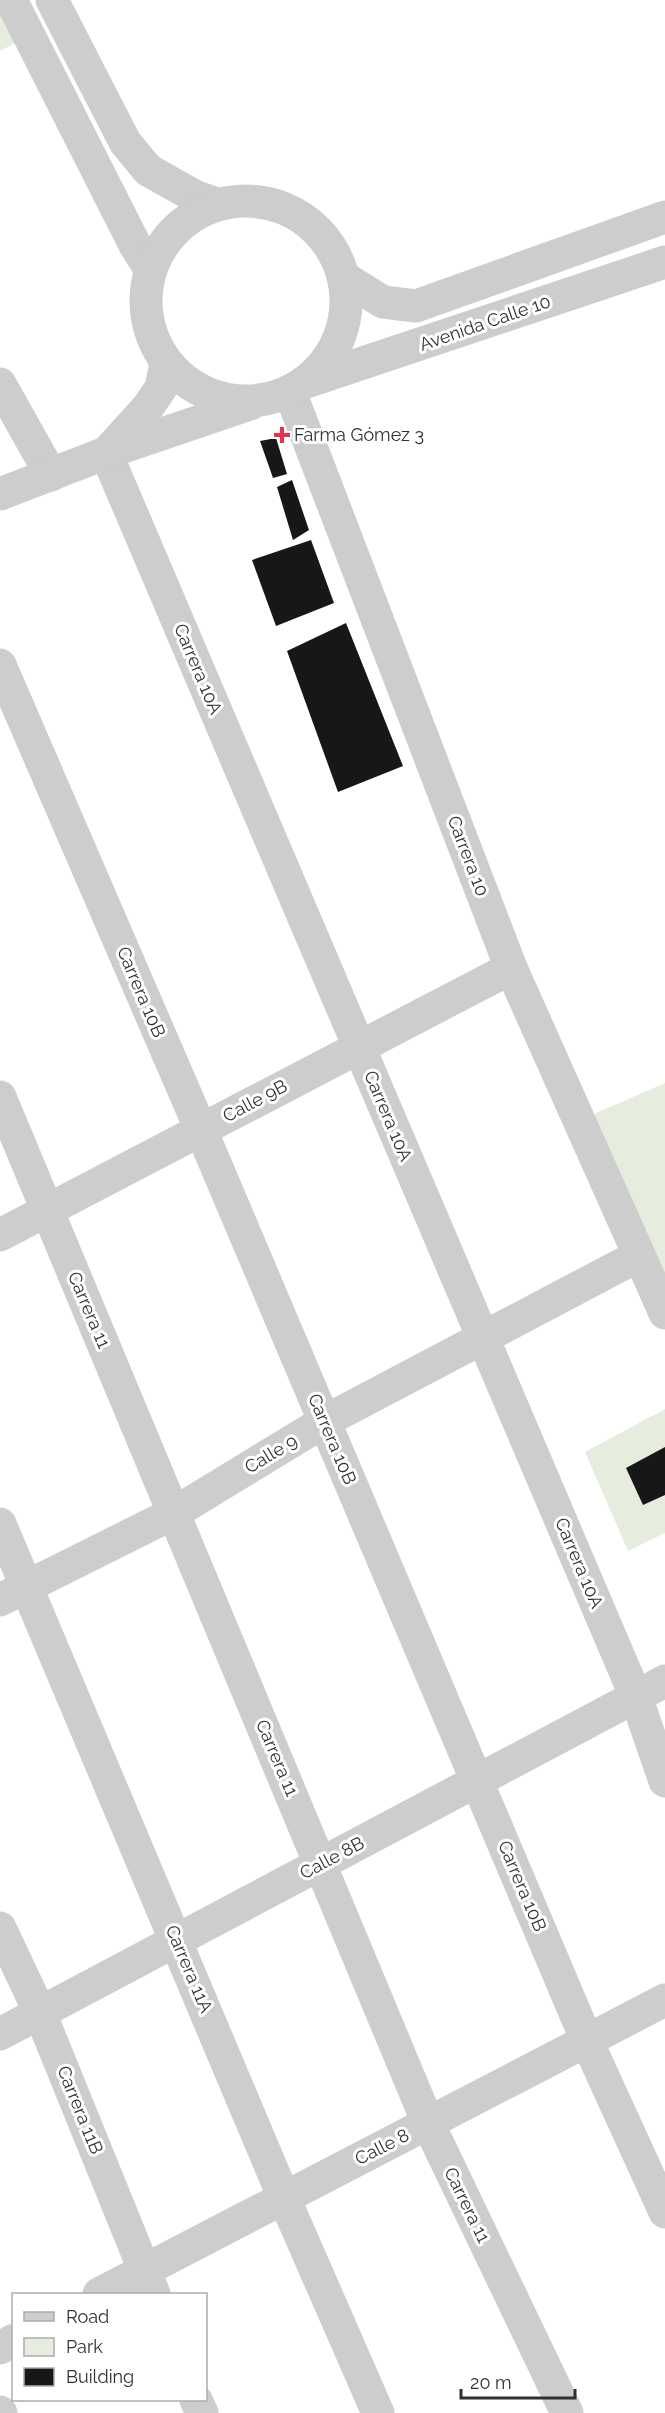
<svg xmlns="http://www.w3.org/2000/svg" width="665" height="2413" viewBox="0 0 665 2413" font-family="Raleway,sans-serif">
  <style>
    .green { fill: #e7edde }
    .building { fill: #171717 }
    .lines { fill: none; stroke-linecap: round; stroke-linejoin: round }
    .minor { stroke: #cdcdcd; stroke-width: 33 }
    .tertiary { stroke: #cdcdcd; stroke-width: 33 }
    .poi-dot { fill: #e8314b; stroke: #fff; stroke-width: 2 }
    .labels { text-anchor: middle; stroke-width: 6; stroke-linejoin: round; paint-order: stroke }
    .street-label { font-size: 18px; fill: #303030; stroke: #fff }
    .poi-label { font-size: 18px; fill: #303030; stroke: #fff; text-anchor: start }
  </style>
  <rect width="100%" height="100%" fill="#fff"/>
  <path class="green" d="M0,2L21,40L0,51Z
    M665,1083V1273L594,1114Z
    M665,1409V1533L628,1551L585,1452Z"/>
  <path class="building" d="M276,438L287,474L273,478L260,441Z
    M292,480L309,530L293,540L277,487Z
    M311,540L334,603L276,626L252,560Z
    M346,623L403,766L338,792L287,651Z
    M665,1447V1495L643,1505L626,1468Z"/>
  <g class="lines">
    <path class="minor" d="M11,0L135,245L150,269
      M52,0L125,142L148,170L196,197L217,204
      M0,384L51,475
      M290,392L511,968L665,1313
      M106,453L636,1697L665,1781
      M0,665L201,1130L587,2041L665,2212
      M0,1097L428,2123L567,2413
      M0,1235L511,968
      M0,1524L284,2198L378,2413
      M0,1600L174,1513L325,1421L638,1256
      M0,1928L40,2013L154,2294
      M0,2034L665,1681
      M99,2294L665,2000
      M0,2348L14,2340
      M196,2400L202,2413
      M0,2412L1,2413"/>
    <path class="tertiary" d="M146 301a100 100 0 1 1 200 0a100 100 0 1 1-200 0Z
      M343,277L383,302L416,306L665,217
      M306,382L665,262
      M109,450L148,407L161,388L166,363
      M0,494L106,453L250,404"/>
  </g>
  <path class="poi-dot" d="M279 426h6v6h6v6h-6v6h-6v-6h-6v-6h6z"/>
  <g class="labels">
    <g class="street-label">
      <text transform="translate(485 323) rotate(-19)" y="6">Avenida Calle 10</text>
      <text transform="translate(198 669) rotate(67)" y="6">Carrera 10A</text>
      <text transform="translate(468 856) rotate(69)" y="6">Carrera 10</text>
      <text transform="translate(141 992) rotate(67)" y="6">Carrera 10B</text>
      <text transform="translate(255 1101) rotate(-28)" y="6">Calle 9B</text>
      <text transform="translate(388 1116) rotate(67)" y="6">Carrera 10A</text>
      <text transform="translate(89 1310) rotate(67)" y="6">Carrera 11</text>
      <text transform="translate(332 1439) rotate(67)" y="6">Carrera 10B</text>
      <text transform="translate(271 1454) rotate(-31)" y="6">Calle 9</text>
      <text transform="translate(579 1563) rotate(67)" y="6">Carrera 10A</text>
      <text transform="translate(277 1758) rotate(67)" y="6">Carrera 11</text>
      <text transform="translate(332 1858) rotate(-28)" y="6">Calle 8B</text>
      <text transform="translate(522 1886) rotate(67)" y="6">Carrera 10B</text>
      <text transform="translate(189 1969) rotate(67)" y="6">Carrera 11A</text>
      <text transform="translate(80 2110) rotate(68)" y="6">Carrera 11B</text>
      <text transform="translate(382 2147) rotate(-27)" y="6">Calle 8</text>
      <text transform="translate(467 2205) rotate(64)" y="6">Carrera 11</text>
    </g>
    <g class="poi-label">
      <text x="294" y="441">Farma Gómez 3</text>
    </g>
  </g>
  <rect x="12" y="2293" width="195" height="108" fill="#ffffff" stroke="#acacac" stroke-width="1.5"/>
  <rect x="24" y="2312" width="30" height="9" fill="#cdcdcd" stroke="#acacac" stroke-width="1.5"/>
  <text x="66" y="2323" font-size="18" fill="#303030">Road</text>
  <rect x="24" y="2338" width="30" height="18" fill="#e7edde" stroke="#acacac" stroke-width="1.5"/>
  <text x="66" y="2353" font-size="18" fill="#303030">Park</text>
  <rect x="24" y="2368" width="30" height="18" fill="#171717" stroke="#acacac" stroke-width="1.5"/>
  <text x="66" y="2383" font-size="18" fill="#303030">Building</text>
  <path d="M461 2389v9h114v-9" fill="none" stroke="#303030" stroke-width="3"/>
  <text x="470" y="2389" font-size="18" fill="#303030" stroke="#ffffff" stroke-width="4.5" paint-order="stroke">20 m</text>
</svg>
